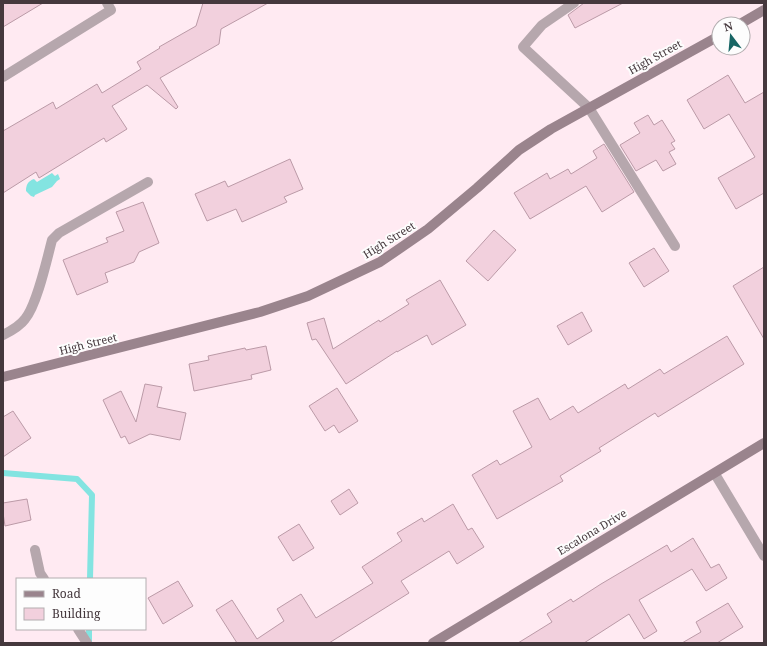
<svg xmlns="http://www.w3.org/2000/svg" width="767" height="646" viewBox="0 0 767 646" font-family="'Noto Serif',serif">
  <style>
    .water { fill: #83e4e1 }
    .lines { fill: none; stroke-linecap: round; stroke-linejoin: round }
    .stream { stroke: #83e4e1; stroke-width: 6 }
    .building { fill: #f2d0dd; stroke: #bb9aa7 }
    .lane { stroke: #b6a7ad; stroke-width: 10 }
    .street { stroke: #b6a7ad; stroke-width: 10 }
    .secondary { stroke: #9a848d; stroke-width: 10 }
    .labels { text-anchor: middle; stroke-width: 4; stroke-linejoin: round; paint-order: stroke }
    .street-label { font-size: 11px; fill: #45383d; stroke: #fdfdfd }
  </style>
  <rect width="100%" height="100%" fill="#ffeaf2"/>
  <path class="water" d="M52,173L55,176L58,174L60,179L57,181L52,187L35,195L34,197L31,196L26,191C26,185 28,181 34,179L37,182Z"/>
  <g class="lines">
    <path class="stream" d="M3,473L77,479L92,495L90,579
      M89,643V629"/>
  </g>
  <path class="building" d="M3,3H43L3,27Z
    M203,3H268L221,29L219,44L160,78L178,107L176,109L147,85L112,106L127,129L106,142L104,138L39,178L36,172L3,193V131L53,102L56,109L97,84L102,93L141,69L137,62L160,48L159,47L196,26Z
    M584,3H623L575,28L568,15Z
    M728,75L745,103L764,92V193L736,209L718,178L755,157L729,114L704,129L687,100Z
    M648,115L654,125L662,120L675,141L671,143L675,149L669,152L676,164L663,171L656,160L636,171L620,145L640,133L634,123Z
    M604,144L634,192L602,212L586,186L530,219L514,193L547,173L550,179L568,169L571,174L597,158L593,151Z
    M290,159L303,189L284,197L287,202L242,222L236,209L207,221L195,194L225,181L228,187Z
    M143,202L159,243L139,252L134,262L105,273L108,282L77,295L63,260L108,242L106,238L124,231L116,212Z
    M494,230L516,250L488,281L466,261Z
    M654,248L669,271L644,287L629,263Z
    M764,267V339L733,286Z
    M440,280L466,325L432,345L427,335L397,352V351L346,384L316,339L312,340L307,323L324,318L333,349L379,320L380,322L409,304L406,300Z
    M582,312L592,331L568,345L557,326Z
    M727,336L744,364L658,417L655,413L599,448L601,451L560,476L563,481L497,519L472,475L497,460L500,465L532,447L513,411L538,398L550,420L573,406L578,413L625,384L628,389L660,369L664,374Z
    M266,346L271,370L251,375L252,379L194,391L189,364L209,360L208,356L245,348L246,350Z
    M145,384L162,387L157,407L186,413L180,440L150,434L129,444L125,436L121,438L103,400L121,391L136,422Z
    M337,388L358,421L339,433L334,425L325,431L309,406Z
    M13,411L31,438L3,457V417Z
    M349,489L358,503L340,515L331,501Z
    M27,499L31,520L5,526L3,513V503Z
    M453,504L468,530L472,528L484,547L457,564L449,551L401,581L409,593L329,643H237L216,610L232,600L257,639L284,621L277,609L301,594L316,618L373,583L362,567L402,541L397,533L422,518L424,522Z
    M299,524L314,548L293,561L278,537Z
    M693,538L711,568L719,564L727,578L706,591L692,569L639,600L657,631L644,639L629,614L584,643H518L552,622L547,614L571,599L573,602L601,584L667,545L671,552Z
    M178,581L193,606L163,624L148,598Z
    M728,603L743,627L717,643H682L701,632L696,622Z"/>
  <g class="lines">
    <path class="lane" d="M574,3L542,25L523,47L589,108L675,246
      M3,335C11,331 20,326 25,319C37,305 47,259 52,240L59,233L148,182
      M35,550L40,573L44,579
      M78,629L87,643"/>
    <path class="street" d="M3,77L111,10L107,3
      M715,474L764,556"/>
    <path class="secondary" d="M740,24L764,10
      M3,377L260,312L308,296L380,262L428,229L477,188L519,150L551,129L719,36
      M433,643L764,443"/>
  </g>
  <g class="labels">
    <g class="street-label">
      <text transform="translate(655 57) rotate(-29)" y="4">High Street</text>
      <text transform="translate(389 240) rotate(-32)" y="4">High Street</text>
      <text transform="translate(88 344) rotate(-14)" y="4">High Street</text>
      <text transform="translate(592 532) rotate(-31)" y="4">Escalona Drive</text>
    </g>
  </g>
  <rect width="767" height="646" fill="none" stroke="#45383d" stroke-width="8"/>
  <rect x="16" y="578" width="130" height="52" fill="#fdfdfd" stroke="#b3aeb0"/>
  <rect x="24" y="591" width="20" height="6" fill="#9a848d" stroke="#b3aeb0"/>
  <text x="52" y="598" font-size="12" fill="#45383d">Road</text>
  <rect x="24" y="608" width="20" height="12" fill="#f2d0dd" stroke="#b3aeb0"/>
  <text x="52" y="618" font-size="12" fill="#45383d">Building</text>
  <g transform="translate(731 36) rotate(344)"><circle r="19" fill="#fdfdfd" stroke="#b3aeb0"/>
  <path d="M0-3L7 15L0 10L-7 15Z" fill="#176564"/>
  <text y="-6" font-size="11" font-weight="bold" text-anchor="middle" fill="#45383d">N</text>
  </g>
</svg>
